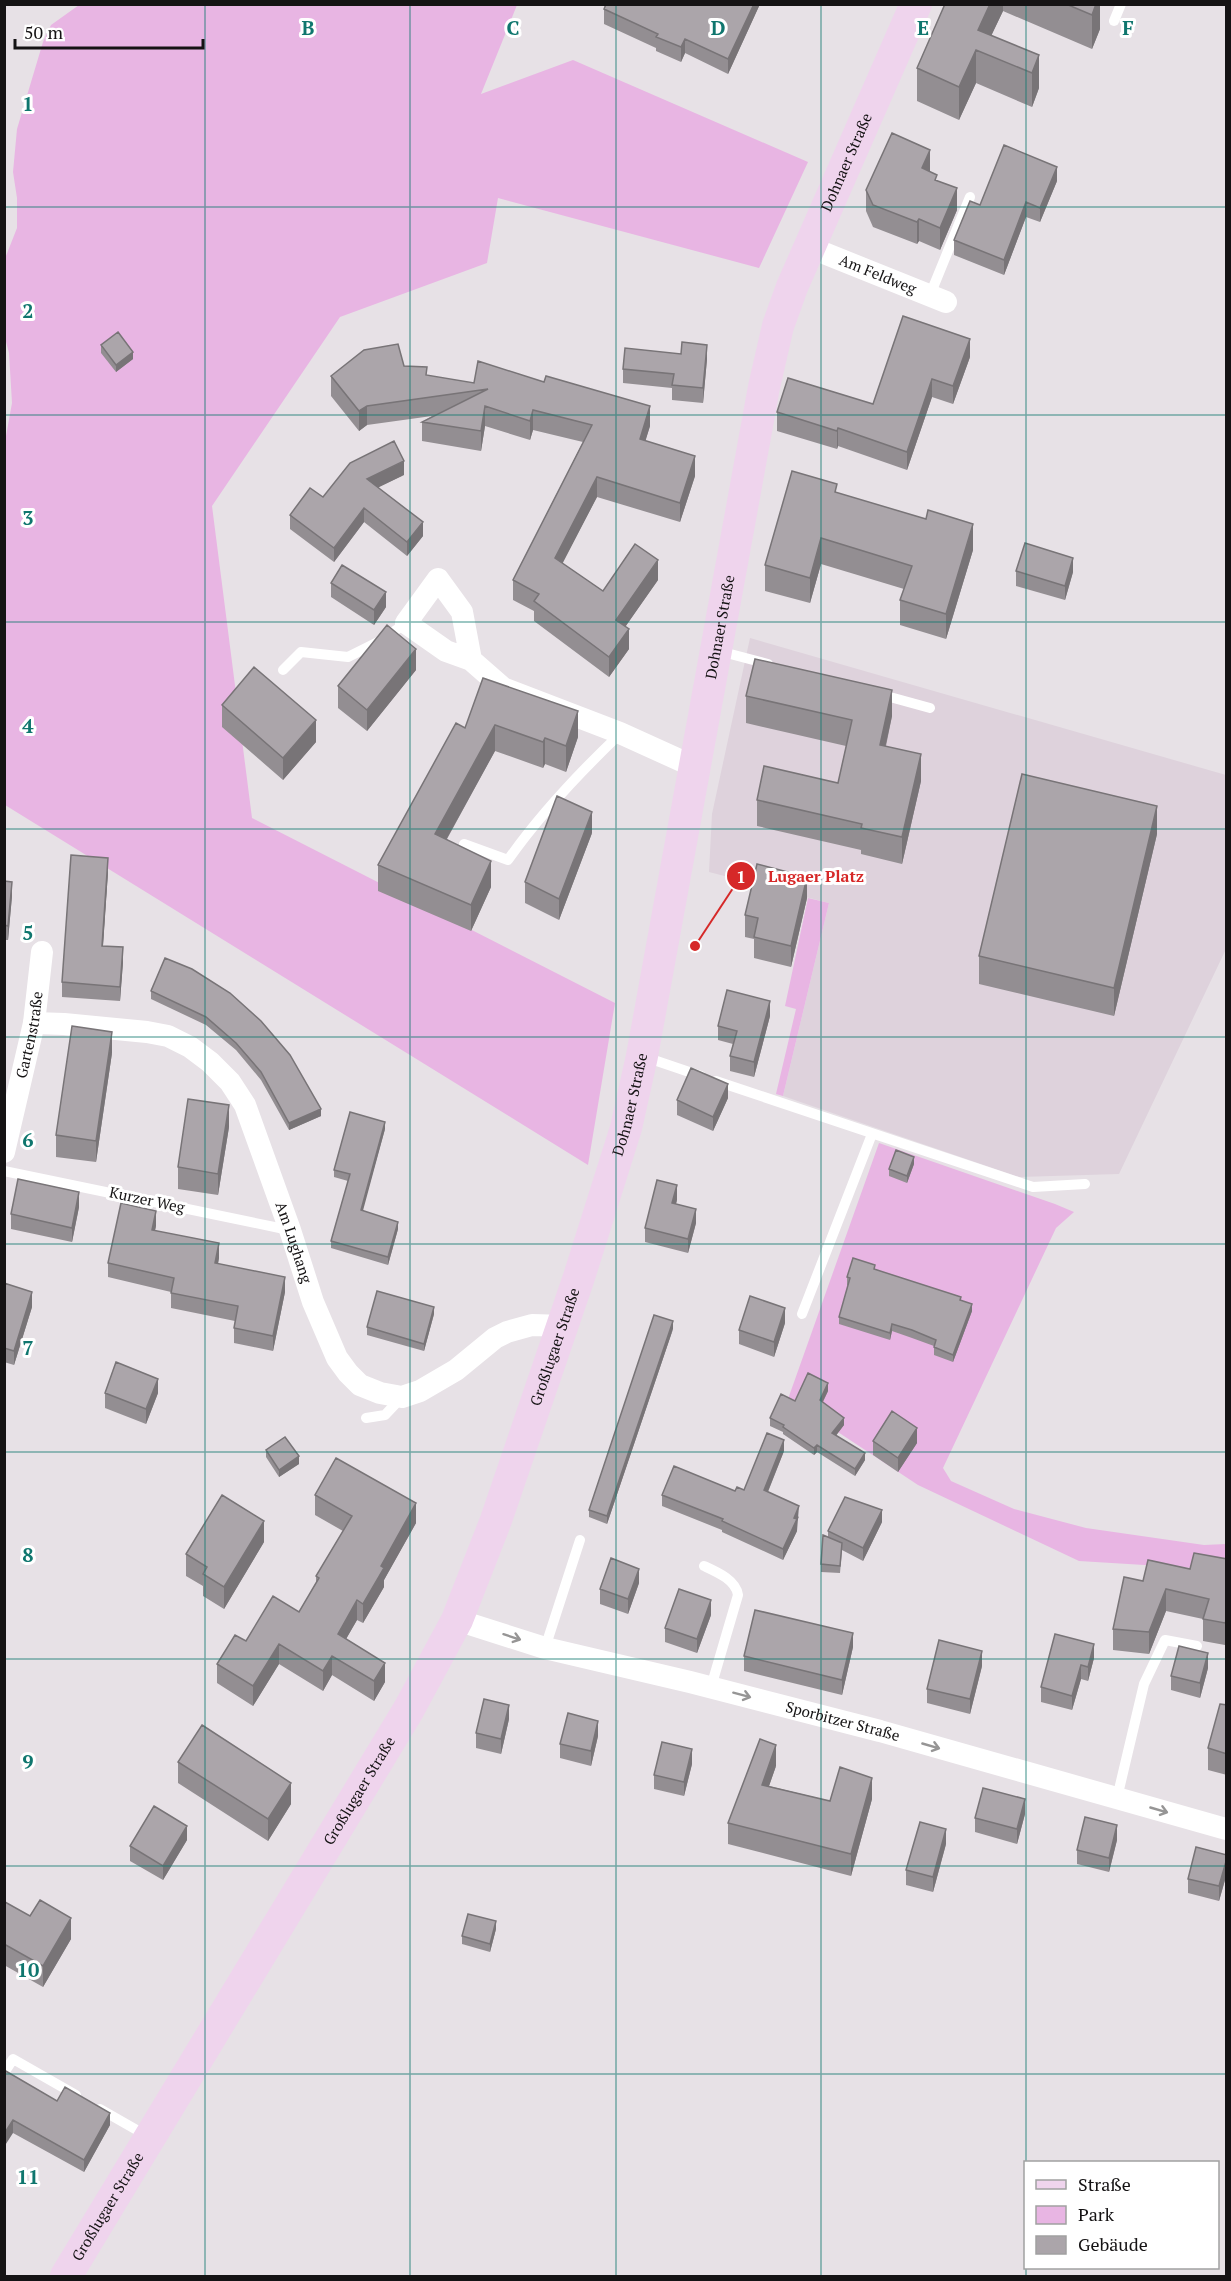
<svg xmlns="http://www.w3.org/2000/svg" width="1231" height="2281" viewBox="0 0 1231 2281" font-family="'PT Serif',serif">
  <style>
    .built { fill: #ded2dc }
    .green { fill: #e8b5e3 }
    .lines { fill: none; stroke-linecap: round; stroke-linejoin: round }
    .service { stroke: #fff; stroke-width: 10 }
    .minor { stroke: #fff; stroke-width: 22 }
    .secondary { stroke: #efd4ed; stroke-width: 32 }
    .wall { fill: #938e92 }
    .shaded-wall { fill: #787477 }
    .building { fill: #aba5aa; stroke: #787477; stroke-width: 1.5 }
    .oneway { stroke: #969595 }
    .grid { fill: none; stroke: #0f766e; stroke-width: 1.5; stroke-opacity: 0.55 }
    .labels { text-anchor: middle; stroke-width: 6; stroke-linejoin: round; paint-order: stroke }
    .street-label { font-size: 15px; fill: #151314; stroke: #fff }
    .grid-label { font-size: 20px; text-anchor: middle; font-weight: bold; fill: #0f766e; stroke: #fff; stroke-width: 6; stroke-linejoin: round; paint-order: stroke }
    .leader { fill: none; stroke: #d62828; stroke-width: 2 }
    .callout-dot { fill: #d62828; stroke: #fff; stroke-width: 2 }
    .mark-label { font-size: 18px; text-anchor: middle; font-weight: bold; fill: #fff }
    .callout-label { font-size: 16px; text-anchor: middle; font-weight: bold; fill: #d62828; stroke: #fff; stroke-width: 6; stroke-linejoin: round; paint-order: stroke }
  </style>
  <rect width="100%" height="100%" fill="#e7e1e6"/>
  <path class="built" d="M750,638L1226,775V949L1119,1174L1019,1177L783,1096L829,903L709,872L712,814Z"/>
  <path class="green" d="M79,5H517L481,94L573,60L808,162L759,268L498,198L487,263L340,317L212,506L252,818L615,1003L588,1165L5,805L4,447L12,403L9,353L4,334V261L17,228V198L13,172L17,129L43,42L51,25Z
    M808,898L829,903L783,1096L776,1094L796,1009L785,1006Z
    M879,1143L1055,1204L1074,1212L1056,1228L943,1468L951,1481L1014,1509L1086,1528L1204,1545L1226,1544V1570L1079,1561L918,1485L788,1399Z"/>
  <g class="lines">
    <path class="service" d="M1114,21L1121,4
      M930,295L970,197
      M719,651L768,664
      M283,670L301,652L348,657L380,641L406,623
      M879,694L930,708
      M464,844L508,860C541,813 579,773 620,734
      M645,1057L701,1076
      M716,1081L1033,1187L1085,1184
      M4,1171L289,1230
      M802,1314L872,1134
      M366,1418L385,1415L402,1397
      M704,1566C717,1572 736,1580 738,1595L711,1687
      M545,1648L580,1540
      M1117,1798L1144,1684L1165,1640L1197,1646
      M4,2073L13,2059L76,2095
      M100,2109L149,2137"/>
    <g class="minor">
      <path id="s1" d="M809,247L946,302"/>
      <path d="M471,660L446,651L406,623L438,579L462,612L471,660L503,688L620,733L695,767"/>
      <path id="s2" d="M34,1023L64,1024L147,1032L168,1036L190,1047L210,1062L230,1082L245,1105L290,1230L313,1302L337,1358L348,1373L360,1385L380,1393L402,1397L420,1391L456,1370L495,1338L507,1332L532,1325L564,1326"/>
      <path id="s3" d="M4,1152L34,1023L42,952"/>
      <path id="s4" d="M457,1620L545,1648L690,1682L880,1731L1226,1829"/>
    </g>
    <path class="secondary" id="s5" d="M66,2276L409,1709L457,1620L496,1520L579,1277L626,1128L642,1056L764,387L778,326L792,287L916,4"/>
  </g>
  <path class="wall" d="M760,4L728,74L685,53L681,62L656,51V48L604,24V9Z
    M945,4H1100V29L1092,49L1003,11L991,36L1039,55V88L1032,107L976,83L959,120L917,101V68Z
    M930,172L937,181L957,210L940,250L919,241L917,244L873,227L866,211V190Z
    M1057,181L1040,222L1026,217L1004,275L954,255V240L980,205Z
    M101,345L133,359L116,372L101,353Z
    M970,357L953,404L932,397L907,470L838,446L837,449L777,431V412L873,404Z
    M707,359L703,403L672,400V388L623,383V369Z
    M404,366L427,376L650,426L645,441L695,476L680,522L597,497L562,563L603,591L658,580L625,627L629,649L609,677L534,621V611L513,600V580L583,442L533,430L530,440L485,426L481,451L422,441V422L432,416L367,425L359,431L331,396V376Z
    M404,475L378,487L423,536L407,556L364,522L334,562L290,529V515L323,497Z
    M837,493L973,550L946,639L900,625V600L904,589L821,564L810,603L765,591V565Z
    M1016,571L1073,572L1065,600L1016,586Z
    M331,583L386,607L374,625L331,597Z
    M416,670L367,731L338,708V686Z
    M483,678L578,737L566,772L545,764L543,768L495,751L447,839L491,887L471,931L378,891V865L465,728Z
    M746,696L892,716L886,746L921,781L902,864L861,854V850L757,826V800L838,783L846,746L746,723Z
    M222,705L316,742L283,780L222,727Z
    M592,833L559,920L525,903V882Z
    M1157,834L1114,1016L979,984V956Z
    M108,872L103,946L123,962L120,1001L62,997V982Z
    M4,881L12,896L8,940H4Z
    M807,898L791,967L754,958V939L745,937V915Z
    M165,958L321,1116L289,1130L261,1080L236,1050L206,1025L151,999V991Z
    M770,1016L754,1077L730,1071V1056L733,1044L718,1040V1026Z
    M112,1053L96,1162L56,1157V1135Z
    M728,1098L713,1131L677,1115V1100Z
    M229,1127L218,1195L178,1189V1167Z
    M385,1129L362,1211L398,1229L388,1265L331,1248V1241L348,1181L334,1177V1170Z
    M914,1164L907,1183L889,1176V1169Z
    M677,1200L676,1204L696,1223L688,1253L645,1242V1228Z
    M79,1207L72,1242L11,1229V1214Z
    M156,1226L155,1230L219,1258L218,1264L285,1292L273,1351L234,1343V1328L235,1321L171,1308V1292L108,1277V1263Z
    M875,1269L961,1300L972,1311L953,1362L934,1355V1346L912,1338L892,1331L890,1340L839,1324V1317L848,1285H847V1277Z
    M4,1283L32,1307L14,1365L4,1362Z
    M434,1314L424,1351L367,1335V1327Z
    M785,1323L774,1357L739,1344V1330Z
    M673,1329L607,1524L589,1517V1510Z
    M828,1391L823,1402L844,1425L836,1435L865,1460L855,1476L817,1452L814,1455L783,1434V1432L770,1426V1418L795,1401Z
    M105,1393H158L146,1424L105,1408Z
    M873,1441L917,1443L898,1472L873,1455Z
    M266,1450L299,1464L279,1477L266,1457Z
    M784,1451L768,1492L799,1517L797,1521V1531L783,1560L722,1532V1530L662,1506V1495L744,1490Z
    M315,1495L416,1523L384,1580V1587L363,1623L357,1620L346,1639L385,1682L374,1701L332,1675L323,1691L279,1664L253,1706L217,1683V1664L246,1641L299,1612L316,1583V1576L343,1531L315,1515Z
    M882,1522L863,1561L842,1550L840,1573L821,1572V1564L828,1537V1531Z
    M264,1542L224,1609L203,1596V1586L186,1576V1554Z
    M1227,1559V1640L1225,1645L1203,1641V1619L1166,1611L1149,1654L1113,1650V1629L1190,1569Z
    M639,1583L628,1614L600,1604V1589Z
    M711,1615L697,1653L665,1642V1628Z
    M1055,1634L1094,1658L1088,1681L1081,1679L1072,1710L1041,1702V1687Z
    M853,1647L842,1695L744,1671V1656Z
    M982,1666L970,1714L927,1703V1689Z
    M1208,1668L1200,1698L1171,1690V1676Z
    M1227,1705V1775L1208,1770V1748Z
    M509,1719L501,1754L476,1748V1733Z
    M598,1736L591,1766L560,1758V1744Z
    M178,1762L291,1804L268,1841L178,1783Z
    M692,1764L684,1796L654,1789V1775Z
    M776,1766L769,1786L830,1801L872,1799L851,1876L728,1844V1823Z
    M1025,1814L1017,1844L975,1832V1818Z
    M187,1840L163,1880L130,1861V1846Z
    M1117,1840L1109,1872L1077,1864V1850Z
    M946,1844L933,1892L906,1885V1870Z
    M1227,1855V1873L1219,1901L1188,1893V1879Z
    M4,1903L71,1939L43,1987L4,1965Z
    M496,1929L490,1952L462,1944V1936Z
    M4,2070L57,2101L110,2125L84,2172L13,2133Z"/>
  <path class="shaded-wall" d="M754,4H760L728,74V59Z
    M990,4H1003V11L983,53L978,30Z
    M1096,4H1100V29L1092,49V15Z
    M685,39V53L681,62V47Z
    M976,50V83L959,120V87Z
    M1039,55V88L1032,107V73Z
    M930,150V172L922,168Z
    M1057,167V181L1040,222V208Z
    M957,188V210L940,250V228Z
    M1026,202V217L1004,275V260Z
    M919,219V241L917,244V222Z
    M970,339V357L953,404V386Z
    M707,345V359L703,403V388Z
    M133,352V359L116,372V365Z
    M932,379V397L907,470V452Z
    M367,406V425L359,431V411Z
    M485,406V426L481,451V431Z
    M650,406V426L640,459V439Z
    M533,410V430L530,440V421Z
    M838,428V446L837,449V431Z
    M695,456V476L680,522V503Z
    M404,461V475L367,493V479Z
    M597,477V497L555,578V558Z
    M364,508V522L334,562V548Z
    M423,522V536L407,556V542Z
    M973,524V550L946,639V614Z
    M821,538V564L810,603V578Z
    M1073,558V572L1065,600V586Z
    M658,560V580L616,640V620Z
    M386,592V607L374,625V610Z
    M629,629V649L609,677V657Z
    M416,649V670L367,731V710Z
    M892,690V716L880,771V745Z
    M578,711V737L566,772V746Z
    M316,720V742L283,780V758Z
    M495,725V751L435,860V834Z
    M545,738V764L543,768V742Z
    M921,754V781L902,864V837Z
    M1157,806V834L1114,1016V988Z
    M592,812V833L559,920V899Z
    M108,858V872L102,960V946Z
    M491,861V887L471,931V905Z
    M807,877V898L791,967V946Z
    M12,882V896L8,940V926Z
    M123,947V962L120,1001V987Z
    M770,1001V1016L754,1077V1062Z
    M112,1032V1053L96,1162V1141Z
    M728,1084V1098L713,1131V1117Z
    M229,1105V1127L218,1195V1174Z
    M321,1109V1116L289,1130V1123Z
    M385,1122V1129L361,1218V1210Z
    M914,1157V1164L907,1183V1176Z
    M677,1185V1200L672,1217V1203Z
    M79,1192V1207L72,1242V1228Z
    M696,1209V1223L688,1253V1239Z
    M156,1211V1226L152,1244V1230Z
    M398,1222V1229L388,1265V1257Z
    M219,1243V1258L215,1278V1263Z
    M285,1277V1292L273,1351V1336Z
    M32,1292V1307L14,1365V1351Z
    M972,1304V1311L953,1362V1355Z
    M434,1307V1314L424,1351V1344Z
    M785,1308V1323L774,1357V1342Z
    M673,1321V1329L607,1524V1516Z
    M892,1324V1331L890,1340V1333Z
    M158,1379V1393L146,1424V1409Z
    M828,1383V1391L820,1407V1400Z
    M844,1418V1425L832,1441V1433Z
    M917,1428V1443L898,1472V1458Z
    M784,1440V1451L764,1501V1490Z
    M817,1445V1452L814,1455V1448Z
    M865,1453V1460L855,1476V1469Z
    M299,1456V1464L279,1477V1470Z
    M416,1503V1523L384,1580V1587L363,1623V1604L381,1566Z
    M799,1506L797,1531L783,1560V1549L794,1518Z
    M882,1510V1522L863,1561V1548Z
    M264,1521V1542L224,1609V1587Z
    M639,1569V1583L628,1614V1599Z
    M1166,1589V1611L1149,1654V1632Z
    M357,1600V1620L338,1653V1634Z
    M711,1600V1615L697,1653V1639Z
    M1227,1619V1640L1225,1645V1623Z
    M853,1633V1647L842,1695V1680Z
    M279,1644V1664L253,1706V1686Z
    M1094,1644V1658L1088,1681V1667Z
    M982,1651V1666L970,1714V1699Z
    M1208,1653V1668L1200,1698V1683Z
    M332,1656V1675L323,1691V1671Z
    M385,1663V1682L374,1701V1681Z
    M1081,1665V1679L1072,1710V1696Z
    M509,1705V1719L501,1754V1739Z
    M598,1721V1736L591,1766V1751Z
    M776,1745V1766L762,1806V1785Z
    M692,1749V1764L684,1796V1782Z
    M872,1778V1799L851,1876V1854Z
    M291,1783V1804L268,1841V1819Z
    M1025,1799V1814L1017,1844V1829Z
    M1117,1825V1840L1109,1872V1858Z
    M187,1826V1840L163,1880V1866Z
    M946,1829V1844L933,1892V1877Z
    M1227,1858V1873L1219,1901V1886Z
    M71,1918V1939L43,1987V1966Z
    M496,1921V1929L490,1952V1944Z
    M110,2113V2125L84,2172V2160Z
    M13,2120V2133L4,2147V2134Z"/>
  <path class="building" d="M606,4H754L728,59L685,39L681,47L656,37L658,34L604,9Z
    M945,4H990L978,30L1039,55L1032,73L976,50L959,87L917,68Z
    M1066,4H1096L1092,15Z
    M892,133L930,150L922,168L937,175L935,180L957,188L940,228L919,219L917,222L873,205L866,190Z
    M1004,145L1057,167L1040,208L1026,202L1004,260L954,240L970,201L980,205Z
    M903,316L970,339L953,386L932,379L907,452L838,428L837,431L777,412L788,378L873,404Z
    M118,332L133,352L116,365L101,345Z
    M682,342L707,345L703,388L672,385L674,374L623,369L625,348L681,354Z
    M398,344L404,366L427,367L426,375L474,383L478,361L544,382L546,376L650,406L640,439L695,456L680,503L597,477L555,558L603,591L635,544L658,560L616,620L629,629L609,657L534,601L539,594L513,580L592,425L533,410L530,421L485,406L481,431L422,422L488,389L367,406L359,411L331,376L364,350Z
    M394,441L404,461L367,479L423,522L407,542L364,508L334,548L290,515L310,488L323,497L350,463Z
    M792,471L837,484L835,492L926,519L928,510L973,524L946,614L900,600L912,566L821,538L810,578L765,565Z
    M1025,543L1073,558L1065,586L1016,571Z
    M342,565L386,592L374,610L331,583Z
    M387,625L416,649L367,710L338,686Z
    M755,659L892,690L880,745L921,754L902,837L861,828L862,824L757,800L764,766L838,783L852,720L746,696Z
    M254,667L316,720L283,758L222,705Z
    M483,678L578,711L566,746L545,738L543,742L495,725L435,834L491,861L471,905L378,865L456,723L465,728Z
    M1022,774L1157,806L1114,988L979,956Z
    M557,796L592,812L559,899L525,882Z
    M71,855L108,858L102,946L123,947L120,987L62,982Z
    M757,864L807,877L791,946L754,937L758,918L745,915Z
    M4,881L12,882L8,926L4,925Z
    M165,958L192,969L230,993L261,1021L290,1055L321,1109L289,1123L261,1072L236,1043L206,1017L151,991Z
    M727,990L770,1001L754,1062L730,1056L737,1031L718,1026Z
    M72,1026L112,1032L96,1141L56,1135Z
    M691,1068L728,1084L713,1117L677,1100Z
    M188,1099L229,1105L218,1174L178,1167Z
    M350,1112L385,1122L361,1210L398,1222L388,1257L331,1241L350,1174L334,1170Z
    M896,1150L914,1157L907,1176L889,1169Z
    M18,1179L79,1192L72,1228L11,1214Z
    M657,1180L677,1185L672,1203L696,1209L688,1239L645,1228Z
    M121,1203L156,1211L152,1230L219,1243L215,1263L285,1277L273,1336L234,1328L238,1306L171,1293L174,1278L108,1263Z
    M853,1258L875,1265L874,1269L961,1297L960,1300L972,1304L953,1355L934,1347L936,1340L912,1330L892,1324L890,1333L839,1317L850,1278L847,1277Z
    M4,1283L32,1292L14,1351L4,1348Z
    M377,1291L434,1307L424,1344L367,1327Z
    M750,1296L785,1308L774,1342L739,1330Z
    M654,1315L673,1321L607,1516L589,1510Z
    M116,1362L158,1379L146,1409L105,1393Z
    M808,1373L828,1383L820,1400L844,1418L832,1433L865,1453L855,1469L817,1445L814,1448L783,1427L784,1425L770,1418L781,1394L795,1401Z
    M892,1411L917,1428L898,1458L873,1441Z
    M767,1433L784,1440L764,1490L799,1506L794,1518L797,1519L783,1549L722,1521L723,1519L662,1495L674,1466L735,1491L737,1487L744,1490Z
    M285,1437L299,1456L279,1470L266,1450Z
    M336,1458L416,1503L381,1566L384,1568L363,1604L357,1600L338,1634L385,1663L374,1681L332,1656L323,1671L279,1644L253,1686L217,1664L235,1635L246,1641L273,1596L299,1612L319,1578L316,1576L352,1516L315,1495Z
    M222,1495L264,1521L224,1587L203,1574L207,1567L186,1554Z
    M845,1497L882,1510L863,1548L828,1531Z
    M823,1535L842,1543L840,1566L821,1564Z
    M1194,1553L1227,1559V1619L1225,1623L1203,1619L1209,1599L1166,1589L1149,1632L1113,1629L1124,1577L1143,1581L1148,1560L1190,1569Z
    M611,1558L639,1569L628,1599L600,1589Z
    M679,1589L711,1600L697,1639L665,1628Z
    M755,1610L853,1633L842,1680L744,1656Z
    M1055,1634L1094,1644L1088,1667L1081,1665L1072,1696L1041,1687Z
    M939,1640L982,1651L970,1699L927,1689Z
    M1179,1646L1208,1653L1200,1683L1171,1676Z
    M484,1699L509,1705L501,1739L476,1733Z
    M1220,1704L1227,1705V1754L1208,1748Z
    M568,1713L598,1721L591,1751L560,1744Z
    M202,1725L291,1783L268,1819L178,1762Z
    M760,1739L776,1745L762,1785L830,1801L840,1767L872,1778L851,1854L728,1823Z
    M662,1742L692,1749L684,1782L654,1775Z
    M983,1788L1025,1799L1017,1829L975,1818Z
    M154,1806L187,1826L163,1866L130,1846Z
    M1085,1817L1117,1825L1109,1858L1077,1850Z
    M920,1822L946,1829L933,1877L906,1870Z
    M1196,1847L1227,1855V1858L1219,1886L1188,1879Z
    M40,1900L71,1918L43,1966L4,1944V1903L5,1902L30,1916Z
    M468,1914L496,1921L490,1944L462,1936Z
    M4,2070L57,2101L65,2087L110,2113L84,2160L13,2120L4,2134Z"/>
  <defs><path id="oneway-shaft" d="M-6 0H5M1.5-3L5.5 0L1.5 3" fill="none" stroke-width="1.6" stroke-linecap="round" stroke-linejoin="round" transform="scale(1.5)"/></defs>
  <g class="oneway">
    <use href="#oneway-shaft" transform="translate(512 1637) rotate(18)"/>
    <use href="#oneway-shaft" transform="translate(742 1695) rotate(15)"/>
    <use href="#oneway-shaft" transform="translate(931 1746) rotate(16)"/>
    <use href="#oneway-shaft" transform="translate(1159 1810) rotate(16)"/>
  </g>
  <path class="grid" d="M205,4V2276M410,4V2276M616,4V2276M821,4V2276M1026,4V2162M4,207H1226M4,415H1226M4,622H1226M4,829H1226M4,1037H1226M4,1244H1226M4,1452H1226M4,1659H1226M4,1866H1226M4,2074H1226M1026,2268V2276"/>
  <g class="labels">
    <g class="street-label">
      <text dy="5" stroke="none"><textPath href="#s5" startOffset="2278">Dohnaer Straße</textPath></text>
      <text dy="5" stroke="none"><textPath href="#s1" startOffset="74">Am Feldweg</textPath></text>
      <text dy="5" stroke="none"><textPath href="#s5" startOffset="1794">Dohnaer Straße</textPath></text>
      <text dy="5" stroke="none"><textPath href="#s3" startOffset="120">Gartenstraße</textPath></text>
      <text dy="5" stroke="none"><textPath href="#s5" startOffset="1308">Dohnaer Straße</textPath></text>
      <text transform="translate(147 1200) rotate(12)" y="5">Kurzer Weg</text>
      <text dy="5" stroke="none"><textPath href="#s2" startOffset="386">Am Lughang</textPath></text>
      <text dy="5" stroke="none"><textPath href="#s5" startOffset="1054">Großlugaer Straße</textPath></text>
      <text dy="5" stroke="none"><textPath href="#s4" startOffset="399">Sporbitzer Straße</textPath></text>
      <text dy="5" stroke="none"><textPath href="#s5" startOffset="567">Großlugaer Straße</textPath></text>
      <text dy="5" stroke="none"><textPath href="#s5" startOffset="81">Großlugaer Straße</textPath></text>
    </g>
  </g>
  <g class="grid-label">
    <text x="308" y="35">B</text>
    <text x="513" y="35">C</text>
    <text x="718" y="35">D</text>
    <text x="923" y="35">E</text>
    <text x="1128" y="35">F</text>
    <text x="28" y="111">1</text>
    <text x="28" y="318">2</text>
    <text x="28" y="525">3</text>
    <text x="28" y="733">4</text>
    <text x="28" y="940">5</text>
    <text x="28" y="1147">6</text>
    <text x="28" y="1355">7</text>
    <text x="28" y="1562">8</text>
    <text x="28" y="1769">9</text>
    <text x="28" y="1977">10</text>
    <text x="28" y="2184">11</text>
  </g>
  <path class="leader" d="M695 946L741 876"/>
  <g class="callout-dot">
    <circle cx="695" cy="946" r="6"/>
    <circle cx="741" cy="876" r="15"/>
  </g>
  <g class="mark-label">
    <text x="741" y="883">1</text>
  </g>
  <g class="callout-label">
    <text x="816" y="882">Lugaer Platz</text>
  </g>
  <rect width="1231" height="2281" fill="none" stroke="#151314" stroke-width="12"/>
  <rect x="1024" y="2161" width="195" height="108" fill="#ffffff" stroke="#a1a1a1" stroke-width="1.5"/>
  <rect x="1036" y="2180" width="30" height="9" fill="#efd4ed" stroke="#a1a1a1" stroke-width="1.5"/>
  <text x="1078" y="2191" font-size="18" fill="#151314">Straße</text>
  <rect x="1036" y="2206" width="30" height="18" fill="#e8b5e3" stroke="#a1a1a1" stroke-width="1.5"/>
  <text x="1078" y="2221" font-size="18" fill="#151314">Park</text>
  <rect x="1036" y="2236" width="30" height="18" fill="#aba5aa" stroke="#a1a1a1" stroke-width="1.5"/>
  <text x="1078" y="2251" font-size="18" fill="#151314">Gebäude</text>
  <path d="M15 39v9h188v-9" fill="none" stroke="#151314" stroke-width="3"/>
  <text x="24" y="39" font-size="18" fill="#151314" stroke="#ffffff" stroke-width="4.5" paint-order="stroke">50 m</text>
</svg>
